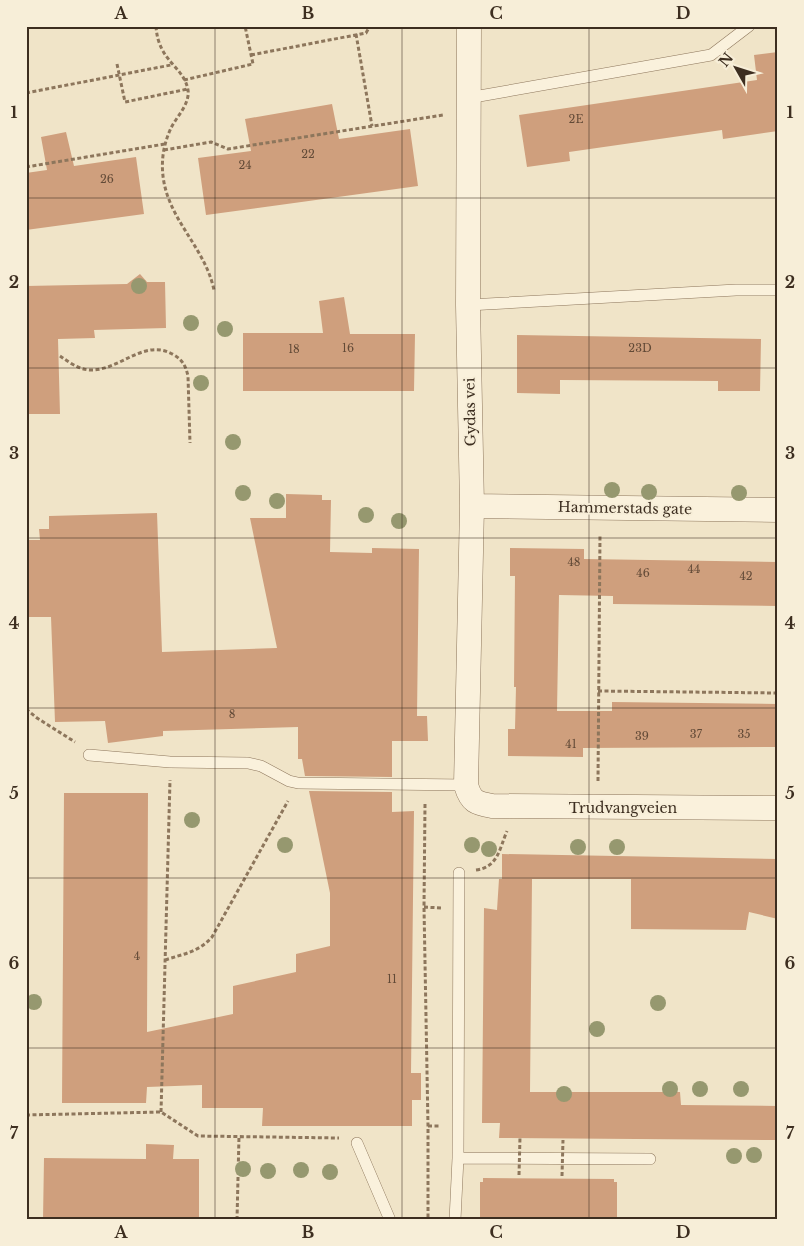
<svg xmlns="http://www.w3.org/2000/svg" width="804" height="1246" viewBox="0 0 804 1246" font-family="'Libre Baskerville',serif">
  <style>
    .building { fill: #cf9f7d }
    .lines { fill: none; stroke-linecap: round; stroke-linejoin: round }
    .lane-casing { stroke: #8d765c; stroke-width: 12 }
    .street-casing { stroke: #8d765c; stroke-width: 25 }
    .path { stroke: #8d765c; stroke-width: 3; stroke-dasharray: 4 2.5; stroke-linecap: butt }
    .lane { stroke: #faf1dc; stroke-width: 11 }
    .street { stroke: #faf1dc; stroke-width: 24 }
    .path-bridge { stroke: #8d765c; stroke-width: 3; stroke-dasharray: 4 2.5; stroke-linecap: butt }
    .tree { fill: #96986f }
    .grid { fill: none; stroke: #3d2e20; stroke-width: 1; stroke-opacity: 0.55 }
    .labels { text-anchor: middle; stroke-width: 4; stroke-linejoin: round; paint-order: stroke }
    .number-label { font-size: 11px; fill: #624a37 }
    .street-label { font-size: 14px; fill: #3d2e20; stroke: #f7eed8 }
    .neatline { fill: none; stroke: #3d2e20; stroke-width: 2 }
    .grid-label { font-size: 16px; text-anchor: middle; font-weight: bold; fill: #3d2e20 }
  </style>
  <rect width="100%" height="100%" fill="#f0e4c8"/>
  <path class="building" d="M778,52V131L723,139L722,130L569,152L570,161L527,167L519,115L757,80L754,55Z
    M332,104L339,139L410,129L418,186L206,215L198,158L251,151L245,119Z
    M66,132L74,166L136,157L144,214L26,230V173L47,170L41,137Z
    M140,274L147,282H165L166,328L94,330L95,338L58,339L60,414H26V286L127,284Z
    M344,297L350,334H415L414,391H243V333H323L319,301Z
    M517,335L761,339L760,391H718V381L560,380V394L517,393Z
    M286,494L322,495V500H331L330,552L372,553V548L419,549L417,716H427L428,741H392V777L305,776L302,759H298V727L163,731V736L108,743L105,721L55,722L51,617H29L26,571V540H40L39,529H49V516L157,513L162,652L277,648L250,518H286Z
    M510,548L584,549V559L778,562V606L613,604V596L559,595L557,711H612V702L778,704V747L583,748V757L508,756V729H515L516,687H514L515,576H510Z
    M309,791L392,792V812L414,811L411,1073H421V1100H412V1126H262L263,1108H202V1085L147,1087L146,1103H62L64,793H148L147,1032L233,1014V986L296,972V954L330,946V893Z
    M502,854L778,859V919L749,912L746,930L631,929V879H532L530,1092H680L681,1105L778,1106V1140L499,1138L500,1123H482L484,908L497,910L499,879H502Z
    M146,1144L174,1145L173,1159H199V1220H43L44,1158L146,1159Z
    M483,1178L614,1179V1182H617V1220H480V1182H483Z"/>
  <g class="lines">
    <g class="lane-casing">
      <path id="lane" d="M468,98L711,55L749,26
        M468,305L736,290H778
        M89,755L170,762L248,763L261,766L289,781L298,783L466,785
        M357,1143L390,1220
        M458,1158L650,1159
        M455,1220L458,1158L459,873"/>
    </g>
    <g class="street-casing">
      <path id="street" d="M469,26L468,305L472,506L466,785C471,802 476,803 492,806L778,808
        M472,506L778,510"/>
    </g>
    <path class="path" d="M156,26C158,62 184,66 188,90C190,104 177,116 171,128C164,143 161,159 163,176C168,220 205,247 214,290
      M356,34L372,126
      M251,55L366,33L370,26
      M117,64L125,102L188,89
      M184,80L253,64L245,26
      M26,93L171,65
      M164,150L211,142L228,149L443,115
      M26,167L165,144
      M60,356C69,362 79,370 91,370C121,370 145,337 174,355C183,360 186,367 188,376L190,443
      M598,691L778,693
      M26,709L37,718L75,742
      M598,781L600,534
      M425,804L424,907L428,1126V1220
      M476,870C498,867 499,850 507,831
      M424,907L441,908
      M165,960C183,954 199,952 212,937L288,801
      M161,1112L170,780
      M26,1115L161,1112L198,1136L339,1138
      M428,1126H440
      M237,1220L239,1136"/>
    <use href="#lane" class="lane"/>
    <use href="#street" class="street"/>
    <path class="path-bridge" d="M519,1175L520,1137
      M562,1176L563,1140"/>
  </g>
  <g class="tree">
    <circle cx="139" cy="286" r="8"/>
    <circle cx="191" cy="323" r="8"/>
    <circle cx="225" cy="329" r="8"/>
    <circle cx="201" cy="383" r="8"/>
    <circle cx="233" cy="442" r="8"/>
    <circle cx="612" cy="490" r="8"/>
    <circle cx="649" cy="492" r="8"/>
    <circle cx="243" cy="493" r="8"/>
    <circle cx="739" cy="493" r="8"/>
    <circle cx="277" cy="501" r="8"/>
    <circle cx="366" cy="515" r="8"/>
    <circle cx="399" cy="521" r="8"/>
    <circle cx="192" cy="820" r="8"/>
    <circle cx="285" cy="845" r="8"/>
    <circle cx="472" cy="845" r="8"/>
    <circle cx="578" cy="847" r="8"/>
    <circle cx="617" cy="847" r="8"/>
    <circle cx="489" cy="849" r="8"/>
    <circle cx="34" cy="1002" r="8"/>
    <circle cx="658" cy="1003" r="8"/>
    <circle cx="597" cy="1029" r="8"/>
    <circle cx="670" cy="1089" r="8"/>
    <circle cx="700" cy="1089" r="8"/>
    <circle cx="741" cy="1089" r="8"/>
    <circle cx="564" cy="1094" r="8"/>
    <circle cx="754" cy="1155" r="8"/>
    <circle cx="734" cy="1156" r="8"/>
    <circle cx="243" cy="1169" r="8"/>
    <circle cx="301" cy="1170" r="8"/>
    <circle cx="268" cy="1171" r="8"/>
    <circle cx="330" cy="1172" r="8"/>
  </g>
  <path class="grid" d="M215,26V1220M402,26V1220M589,26V1220M26,198H778M26,368H778M26,538H778M26,708H778M26,878H778M26,1048H778"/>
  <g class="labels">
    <g class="number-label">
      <text x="576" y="123">2E</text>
      <text x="308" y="158">22</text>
      <text x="245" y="169">24</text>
      <text x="107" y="183">26</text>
      <text x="348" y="352">16</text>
      <text x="640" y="352">23D</text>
      <text x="294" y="353">18</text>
      <text x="574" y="566">48</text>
      <text x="694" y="573">44</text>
      <text x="643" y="577">46</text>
      <text x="746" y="580">42</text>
      <text x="232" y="718">8</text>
      <text x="696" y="738">37</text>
      <text x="744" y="738">35</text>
      <text x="642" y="740">39</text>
      <text x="571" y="748">41</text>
      <text x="137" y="960">4</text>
      <text x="392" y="983">11</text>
    </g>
    <g class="street-label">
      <text transform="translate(470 412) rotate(-91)" y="5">Gydas vei</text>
      <text transform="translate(625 508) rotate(1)" y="5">Hammerstads gate</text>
      <text x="623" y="813">Trudvangveien</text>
    </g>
  </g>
  <rect width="804" height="1246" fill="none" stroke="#f7eed8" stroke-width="55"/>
  <g transform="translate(736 68) rotate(309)" stroke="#f7eed8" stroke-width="4" paint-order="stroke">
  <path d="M0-4L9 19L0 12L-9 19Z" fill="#3d2e20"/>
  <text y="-8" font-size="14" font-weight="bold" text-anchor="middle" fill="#3d2e20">N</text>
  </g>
  <rect x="28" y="28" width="748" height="1190" class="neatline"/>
  <g class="grid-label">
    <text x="121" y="19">A</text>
    <text x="308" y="19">B</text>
    <text x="496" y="19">C</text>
    <text x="683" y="19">D</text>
    <text x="14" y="118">1</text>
    <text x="790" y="118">1</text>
    <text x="14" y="288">2</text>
    <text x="790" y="288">2</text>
    <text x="14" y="459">3</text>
    <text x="790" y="459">3</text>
    <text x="14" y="629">4</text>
    <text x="790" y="629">4</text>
    <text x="14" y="799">5</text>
    <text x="790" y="799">5</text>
    <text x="14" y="969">6</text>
    <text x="790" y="969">6</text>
    <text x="14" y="1139">7</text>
    <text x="790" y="1139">7</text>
    <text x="121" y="1238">A</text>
    <text x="308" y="1238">B</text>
    <text x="496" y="1238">C</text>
    <text x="683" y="1238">D</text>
  </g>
</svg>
